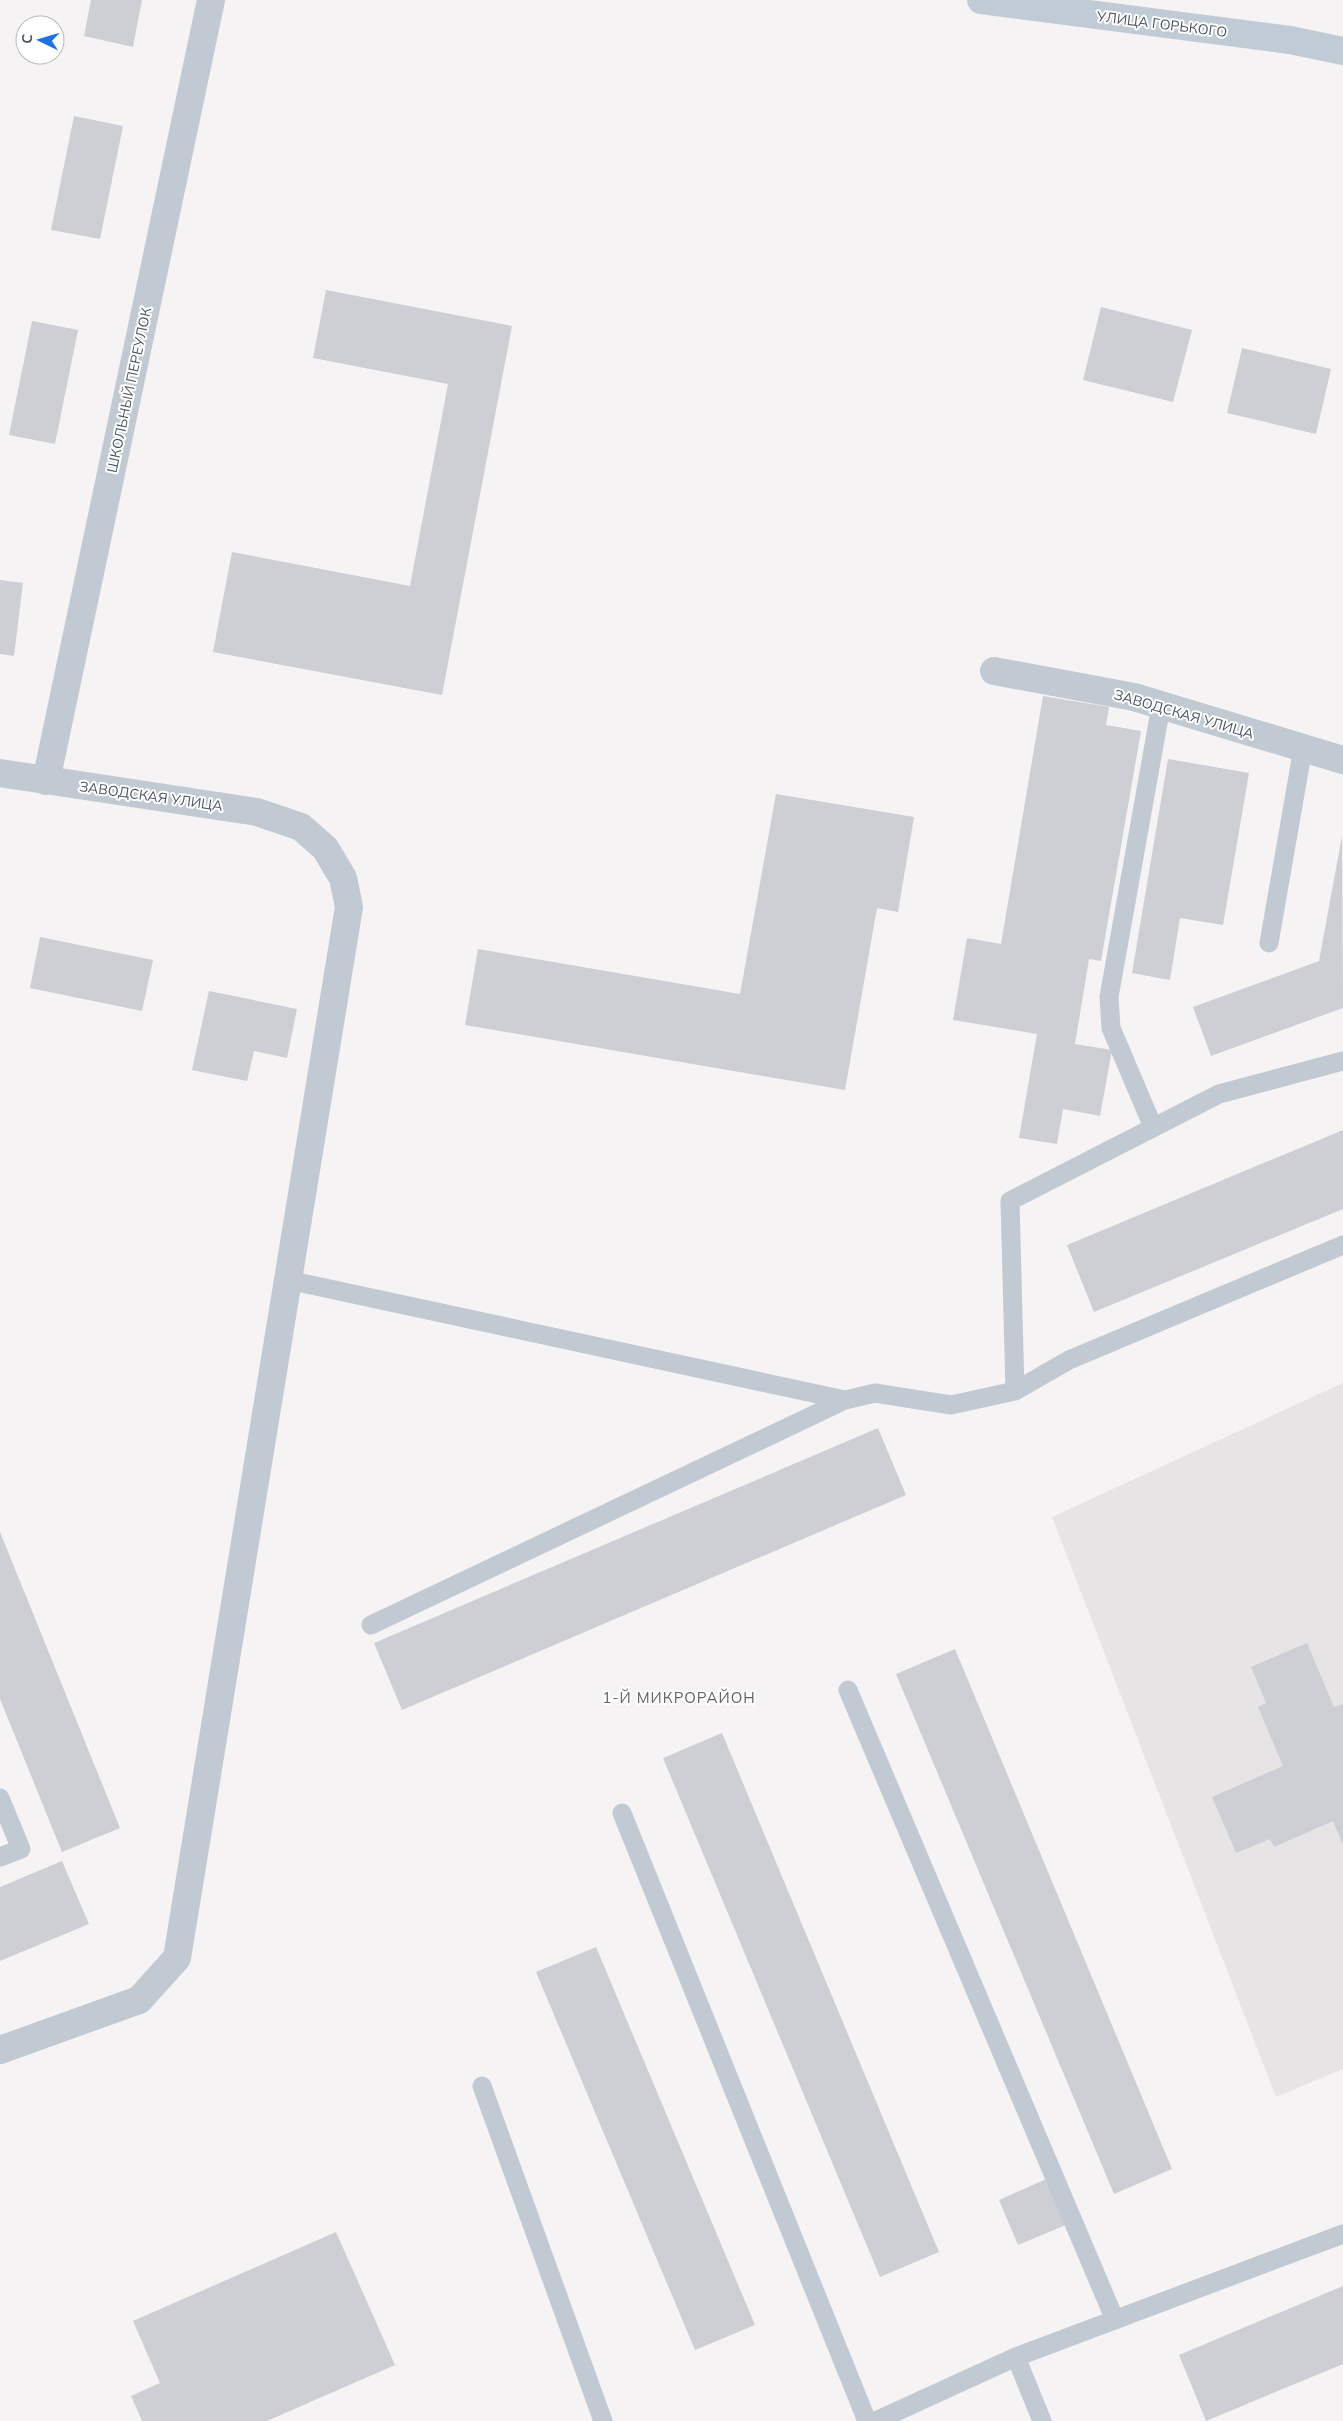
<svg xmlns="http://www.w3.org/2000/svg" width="1343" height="2421" viewBox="0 0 1343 2421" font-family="Mulish,sans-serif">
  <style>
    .education { fill: #e6e4e5 }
    .building { fill: #cdcfd5 }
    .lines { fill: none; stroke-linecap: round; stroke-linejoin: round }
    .service { stroke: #c1cad2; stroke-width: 19 }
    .minor { stroke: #c1cad2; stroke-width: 28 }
    .secondary { stroke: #c1cbd6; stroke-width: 28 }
    .labels { text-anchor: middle; stroke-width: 4; stroke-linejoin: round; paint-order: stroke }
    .street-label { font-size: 14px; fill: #4a5661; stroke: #fff }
    .neighbourhood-label { font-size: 15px; letter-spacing: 1px; fill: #5f6368; stroke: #fff }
  </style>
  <rect width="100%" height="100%" fill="#f5f3f3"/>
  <path class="education" d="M1343,1383V2069L1276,2097L1052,1517Z"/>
  <path class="building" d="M91,0H142L133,47L84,36Z
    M74,116L123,126L100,239L51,230Z
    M326,290L512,326L442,695L213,652L232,552L410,586L448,384L313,358Z
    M1101,307L1192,330L1173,402L1083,380Z
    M32,321L78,330L55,444L9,435Z
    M1242,348L1331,369L1316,434L1227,413Z
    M0,580L23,583L14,656L0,654Z
    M1043,696L1109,707L1106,725L1141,731L1101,961L1089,959L1075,1044L1112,1050L1100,1116L1063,1109L1057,1144L1019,1138L1037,1034L953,1020L967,938L1001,944Z
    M1168,759L1249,773L1223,925L1180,918L1170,980L1132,973Z
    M776,794L914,817L898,912L877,908L845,1090L465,1025L478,949L740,994Z
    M1342,836L1343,1008L1211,1056L1193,1007L1319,961Z
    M40,937L153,960L142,1011L30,988Z
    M209,991L297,1009L287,1058L254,1051L247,1081L192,1070Z
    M1343,1130V1209L1094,1312L1067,1245Z
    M878,1428L906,1495L402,1710L374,1643Z
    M0,1532L120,1828L62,1852L0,1699Z
    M1307,1643L1334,1707L1343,1704V1845L1333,1821L1274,1847L1270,1839L1236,1853L1212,1797L1283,1766L1258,1707L1266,1703L1251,1667Z
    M955,1649L1172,2169L1114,2194L896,1674Z
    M722,1733L939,2252L880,2277L663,1758Z
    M62,1861L89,1924L0,1961V1887Z
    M596,1947L755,2325L695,2350L536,1972Z
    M1053,2176L1073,2222L1018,2245L999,2200Z
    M336,2232L395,2365L267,2421H142L131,2396L160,2383L133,2321Z
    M1343,2286V2364L1206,2421L1179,2355Z"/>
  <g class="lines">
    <path class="service" d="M1269,943L1303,748
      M1153,1127L1111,1028L1109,997L1161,706
      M288,1280L845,1400
      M1015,1391L1010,1201L1219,1094L1343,1061
      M371,1625L845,1400L875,1393L951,1405L1015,1391L1069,1360L1343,1245
      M848,1690L1115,2320
      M0,1798L21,1849L0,1857
      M622,1813L867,2421
      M482,2086L603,2421
      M1016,2357L1343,2234
      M876,2421L1016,2357L1042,2421"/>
    <path class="minor" d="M994,671L1134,697L1343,760
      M0,773L257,812L301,827L325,848L343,878L349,907L177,1958L139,2000L0,2050
      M46,781L211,0"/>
    <path class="secondary" d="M981,0L1290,40L1343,51"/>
  </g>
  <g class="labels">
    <g class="street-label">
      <text transform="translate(1162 24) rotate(7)" y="5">УЛИЦА ГОРЬКОГО</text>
      <text transform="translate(129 390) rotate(-78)" y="5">ШКОЛЬНЫЙ ПЕРЕУЛОК</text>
      <text transform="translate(1184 714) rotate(16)" y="5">ЗАВОДСКАЯ УЛИЦА</text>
      <text transform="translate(151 796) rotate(8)" y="5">ЗАВОДСКАЯ УЛИЦА</text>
    </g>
    <g class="neighbourhood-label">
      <text x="679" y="1703">1-Й МИКРОРАЙОН</text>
    </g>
  </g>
  <g transform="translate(40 40) rotate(275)"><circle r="24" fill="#ffffff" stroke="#b7bbc0"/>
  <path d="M0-4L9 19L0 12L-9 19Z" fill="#1a73e8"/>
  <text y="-8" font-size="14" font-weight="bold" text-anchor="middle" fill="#4a5661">С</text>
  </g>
</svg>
